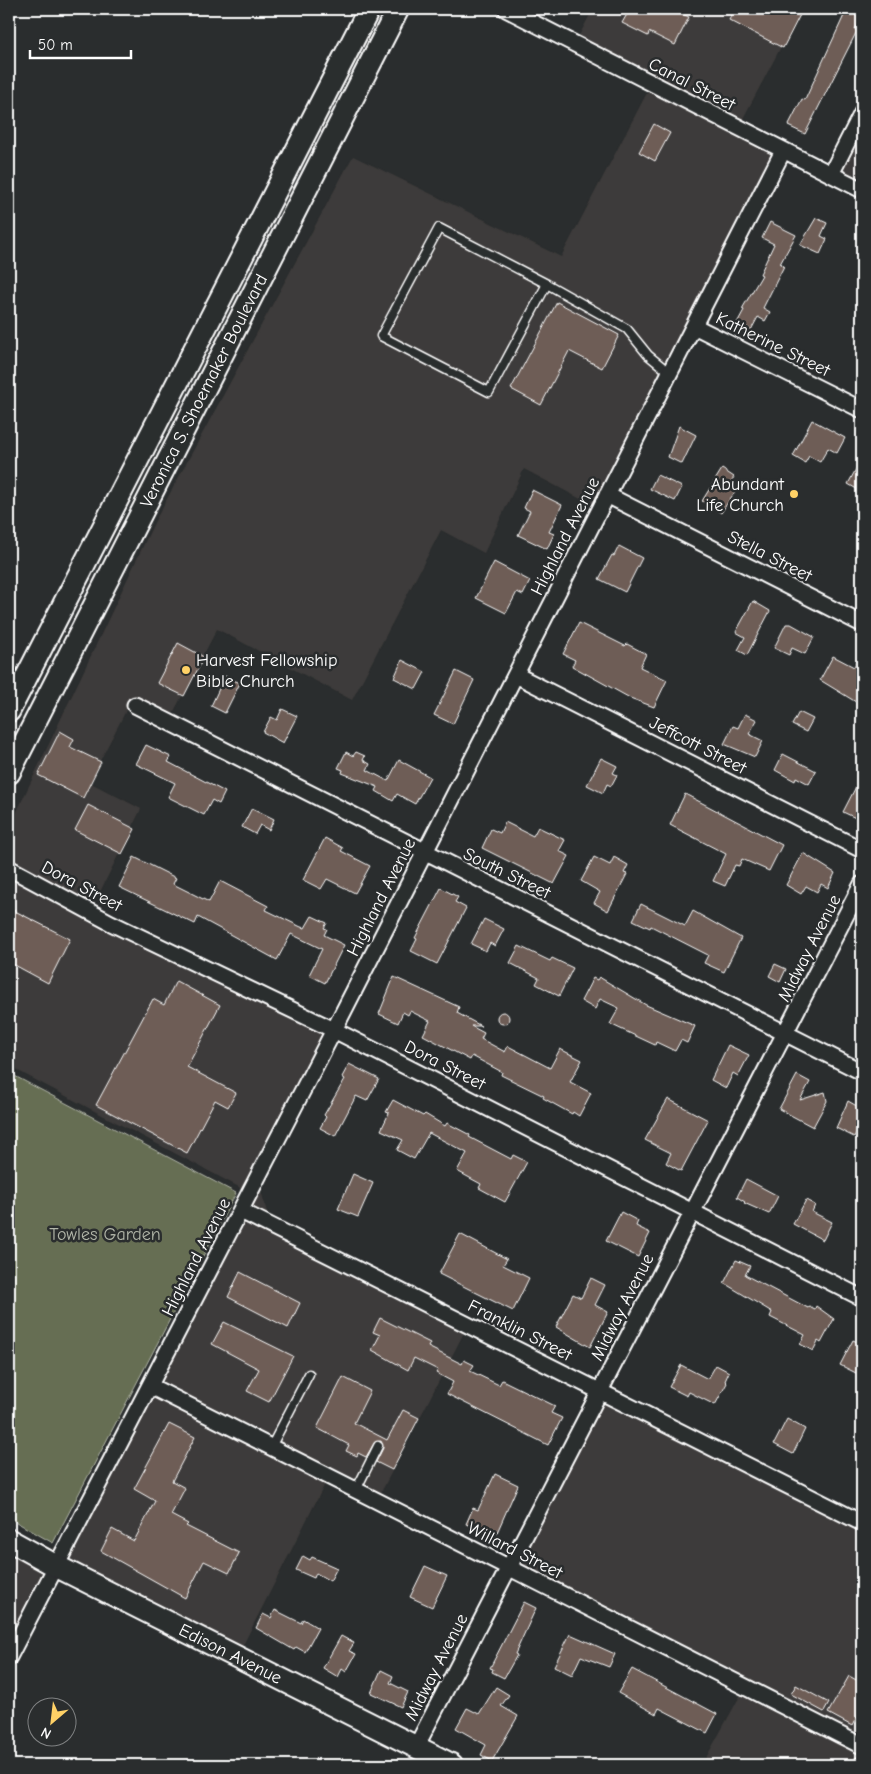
<svg xmlns="http://www.w3.org/2000/svg" width="871" height="1774" viewBox="0 0 871 1774" font-family="'Comic Neue',sans-serif">
  <style>
    .built { fill: #3e3b3a }
    .green { fill: #666e53; stroke: #b2b6a9 }
    .building { fill: #6e5d56; stroke: #fff }
    .lines { fill: none; stroke-linecap: round; stroke-linejoin: round }
    .lane-casing { stroke: #fff; stroke-width: 11 }
    .street-casing { stroke: #fff; stroke-width: 19 }
    .secondary-casing { stroke: #fff; stroke-width: 25 }
    .lane { stroke: #2a2d2e; stroke-width: 8 }
    .street { stroke: #2a2d2e; stroke-width: 15 }
    .secondary { stroke: #2a2d2e; stroke-width: 21 }
    .poi-dot { fill: #ffd166; stroke: #2a2d2e; stroke-width: 2 }
    .labels { text-anchor: middle; stroke-width: 5; stroke-linejoin: round; paint-order: stroke }
    .street-label { font-size: 18px; fill: #fff; stroke: #2a2d2e }
    .poi-label { font-size: 18px; fill: #fff; stroke: #2a2d2e; text-anchor: end }
    .park-label { font-size: 18px; fill: #b2b6a9; stroke: #2a2d2e }
  </style>
  <rect width="100%" height="100%" fill="#2a2d2e"/>
  <filter id="ink" filterUnits="userSpaceOnUse"><feTurbulence type="fractalNoise" baseFrequency=".02" numOctaves="2"/><feDisplacementMap in="SourceGraphic" scale="10" xChannelSelector="R" yChannelSelector="G"/><feConvolveMatrix kernelMatrix="1 2 1 2 8 2 1 2 1" color-interpolation-filters="sRGB"/></filter>
  <g filter="url(#ink)">
    <path class="built" d="M593,9H801L739,126L778,146L594,506L524,469L484,553L441,530L352,700L217,629L171,717L132,699L89,782L141,809L94,904L331,1026L256,1173L270,1223L468,1325L377,1500L329,1476L241,1649L27,1541L32,1539L52,1549L58,1545L242,1192L239,1187L9,1066V828L155,521L353,156L561,257L649,89L570,53Z
      M862,101V189L827,171Z
      M594,1390L862,1525V1749L854,1765H702L746,1685L504,1564Z
      M9,1548L62,1577L42,1585L9,1647Z"/>
    <path class="green" d="M9,1073L236,1193L53,1543L9,1518Z"/>
    <path class="building" d="M630,9H672L689,17L675,45L649,32L648,36L622,23Z
      M735,9H803L783,48L729,20Z
      M847,9H862V16L855,30L857,31L805,134L788,126L802,99L805,100Z
      M654,124L670,133L655,161L639,152Z
      M816,218L827,223L821,236L827,239L820,254L800,245Z
      M770,222L796,235L780,264L784,266L763,308L770,312L765,321L758,317L751,330L737,323L744,310L742,309L762,275L760,274L774,244L762,238Z
      M557,302L619,335L602,368L569,351L541,405L511,389Z
      M812,420L845,438L837,453L828,448L820,462L809,456L805,463L793,456Z
      M679,426L696,435L682,464L668,457Z
      M862,458V492L848,484Z
      M722,469L734,477L729,485L736,490L721,513L702,501Z
      M657,475L682,487L675,501L650,489Z
      M532,490L562,505L549,532L554,534L547,549L518,535L530,511L524,508Z
      M619,546L642,558L625,592L599,579L612,555L614,556Z
      M494,562L530,581L523,595L517,592L506,613L476,598Z
      M753,601L770,611L747,655L738,650L745,637L736,632Z
      M579,623L625,646L627,644L646,654L640,667L667,680L654,707L630,698L572,666L575,660L563,654Z
      M786,624H791L814,637L805,654L792,648L789,655L774,648Z
      M178,643L204,657L184,696L157,683Z
      M862,649V690L856,702L820,680L833,656L854,667Z
      M402,660L425,672L416,689L394,678Z
      M456,671L474,680L453,724L434,715Z
      M225,676L240,683L225,713L211,706Z
      M282,709L297,716L283,743L263,732L271,717L277,720Z
      M799,712L813,719L806,732L792,725Z
      M745,714L757,720L749,734L763,741L755,757L724,744L733,726L738,728Z
      M60,731L74,739L70,747L101,762L83,798L38,775Z
      M146,745L171,757L168,762L225,792L219,804L212,800L204,815L168,797L175,783L136,764Z
      M346,752L353,756L356,752L365,756L363,760L370,764L367,770L388,781L399,760L430,777L415,804L397,794L393,801L376,791L378,787L342,773L343,770L338,768Z
      M783,754L816,771L809,784L796,777L795,781L775,770Z
      M601,758L617,766L613,773L617,775L611,786L607,784L603,793L587,785Z
      M862,775V821L843,812Z
      M685,794L782,845L769,871L742,859L739,866L735,865L725,886L713,881L726,854L670,825Z
      M88,805L135,829L122,854L75,830Z
      M252,808L274,819L269,830L260,825L255,834L242,827Z
      M505,822L533,836L538,827L565,840L559,851L569,856L554,884L482,848L491,829L500,833Z
      M325,838L343,848L341,851L370,866L355,893L327,879L321,889L303,880Z
      M803,853L835,873L828,888L821,884L817,892L806,886L801,894L786,885Z
      M134,857L176,878L173,884L209,902L220,881L268,906L266,910L301,927L305,928L312,916L327,923L324,928L327,929L324,935L344,945L325,983L309,975L322,949L291,934L277,960L198,917L195,924L119,887Z
      M594,857L610,865L614,857L628,865L624,873L627,874L608,911L594,903L600,892L581,881Z
      M441,888L458,897L455,902L466,908L437,964L411,951L417,939L415,938Z
      M641,904L685,926L693,911L741,938L724,972L704,963L708,955L651,926L650,928L633,920Z
      M9,908L70,939L48,983L9,962Z
      M484,919L504,929L495,946L490,943L486,951L471,944Z
      M519,946L550,961L552,958L573,968L559,996L536,984L539,978L510,963Z
      M775,964L786,969L780,982L769,976Z
      M394,977L459,1007L457,1013L481,1026H471L484,1033L481,1039L505,1052L508,1046L550,1068L560,1049L582,1060L570,1082L591,1093L579,1116L573,1112L572,1114L543,1098L544,1096L501,1075L502,1072L472,1056L470,1060L423,1035L430,1021L410,1011L408,1015L403,1012L398,1023L379,1014Z
      M599,977L646,1005L695,1026L687,1043L681,1040L675,1051L656,1042L655,1045L610,1024L619,1008L600,999L595,1009L581,1001L593,978L597,980Z
      M176,981L220,1005L187,1067L236,1093L228,1107L215,1100L187,1153L96,1105L153,999L164,1005Z
      M497 1018a6 6 0 1 1 12 0a6 6 0 1 1-12 0Z
      M728,1045L749,1055L738,1076L733,1073L726,1088L711,1080Z
      M349,1064L379,1079L367,1101L356,1096L335,1136L320,1128L326,1117L324,1115L345,1079L342,1077Z
      M797,1075L810,1082L800,1100L825,1092L827,1101L813,1127L779,1109Z
      M668,1099L708,1120L681,1171L666,1163L671,1153L645,1140Z
      M393,1100L423,1116L425,1114L445,1126L447,1123L470,1135L469,1137L511,1159L513,1155L527,1162L505,1202L479,1188L481,1184L457,1171L467,1153L429,1133L414,1159L397,1150L403,1140L381,1130L389,1113L386,1112Z
      M848,1101L862,1109V1122L854,1137L836,1128Z
      M353,1174L373,1183L358,1217L338,1209Z
      M746,1179L778,1196L769,1214L744,1203L745,1202L737,1197Z
      M806,1200L815,1205L812,1212L832,1222L823,1240L793,1224Z
      M621,1212L638,1221L636,1226L650,1233L638,1257L606,1241Z
      M460,1234L507,1259L503,1265L529,1278L513,1311L439,1274Z
      M736,1260L750,1266L745,1275L808,1308L809,1306L815,1309L816,1306L834,1319L821,1343L818,1341L813,1351L800,1344L805,1335L770,1317L772,1312L724,1283Z
      M240,1272L300,1303L288,1328L228,1297Z
      M591,1278L605,1285L595,1305L608,1312L590,1347L556,1327L573,1294L581,1298Z
      M380,1318L430,1343L428,1347L462,1364L464,1360L474,1365L470,1371L499,1385L502,1380L555,1406L551,1413L562,1418L548,1445L447,1394L453,1382L436,1373L438,1370L414,1358L408,1370L372,1350L380,1335L373,1332Z
      M224,1322L293,1356L269,1402L247,1391L259,1369L212,1344Z
      M853,1340L862,1344V1376L840,1365Z
      M681,1365L708,1379L716,1365L729,1372L725,1381L727,1383L715,1405L689,1392L687,1396L669,1387Z
      M343,1377L370,1391L354,1423L387,1440L403,1410L419,1418L392,1470L376,1462L383,1448L381,1441L375,1442L366,1457L358,1453L357,1456L346,1451L349,1445L317,1428Z
      M787,1419L805,1429L793,1454L774,1444Z
      M169,1424L195,1437L172,1481L185,1488L171,1515L188,1524L186,1526L239,1553L229,1573L204,1561L185,1598L101,1551L112,1529L134,1541L155,1501L134,1489Z
      M495,1474L518,1485L495,1537L466,1524L473,1508L478,1510Z
      M303,1556L310,1560L312,1557L337,1568L330,1581L316,1573L314,1578L296,1570Z
      M425,1566L447,1576L432,1607L410,1597Z
      M524,1602L536,1608L515,1654L517,1655L504,1678L492,1672L493,1669L490,1668Z
      M275,1610L301,1623L303,1619L318,1628L305,1652L296,1647L294,1650L256,1628L263,1614L271,1618Z
      M570,1634L615,1654L609,1667L581,1656L572,1675L554,1666Z
      M341,1636L354,1643L349,1651L356,1654L346,1672L342,1669L338,1677L323,1668Z
      M632,1669L717,1714L707,1733L659,1708L656,1714L618,1693Z
      M381,1670L393,1676L390,1683L408,1692L401,1707L371,1693Z
      M849,1676L862,1683V1707L852,1726L828,1713Z
      M796,1685L829,1703L824,1712L791,1694Z
      M496,1687L509,1695L501,1706L518,1716L492,1761L481,1755L486,1745L456,1728L467,1708L479,1714Z"/>
    <g class="lines">
      <g class="lane-casing">
        <path id="lane" d="M547,284L439,228L381,336L489,392L547,284L627,329L648,355L670,373
          M271,1447L309,1374
          M356,1490L378,1446"/>
      </g>
      <g class="street-casing">
        <path id="street" d="M506,9L862,190
          M831,174L862,113
          M694,326L862,410
          M607,495L862,624
          M516,675L862,850
          M135,705L862,1072
          M9,868L111,923L334,1030L862,1298
          M241,1211L862,1523
          M150,1386L862,1746
          M9,1657L334,1030L783,151
          M416,1747L862,884
          M862,1765V1764"/>
      </g>
      <g class="secondary-casing">
        <g id="secondary">
          <path d="M9,711L369,9"/>
          <path id="s1" d="M9,773L398,9"/>
          <path id="s2" d="M9,1540L56,1566L452,1765"/>
        </g>
      </g>
      <use href="#lane" class="lane"/>
      <use href="#street" class="street"/>
      <use href="#secondary" class="secondary"/>
    </g>
  </g>
  <g class="poi-dot">
    <circle cx="794" cy="494" r="5"/>
    <circle cx="186" cy="670" r="5"/>
  </g>
  <g class="labels">
    <g class="street-label">
      <text transform="translate(692 84) rotate(27)" y="6">Canal Street</text>
      <text transform="translate(773 344) rotate(26)" y="6">Katherine Street</text>
      <text dy="6" stroke="none"><textPath href="#s1" startOffset="429">Veronica S. Shoemaker Boulevard</textPath></text>
      <text transform="translate(565 536) rotate(-63)" y="6">Highland Avenue</text>
      <text transform="translate(770 556) rotate(27)" y="6">Stella Street</text>
      <text transform="translate(698 745) rotate(27)" y="6">Jeffcott Street</text>
      <text transform="translate(507 873) rotate(26)" y="6">South Street</text>
      <text transform="translate(82 886) rotate(28)" y="6">Dora Street</text>
      <text transform="translate(381 897) rotate(-63)" y="6">Highland Avenue</text>
      <text transform="translate(809 948) rotate(-63)" y="6">Midway Avenue</text>
      <text transform="translate(445 1065) rotate(27)" y="6">Dora Street</text>
      <text transform="translate(196 1257) rotate(-63)" y="6">Highland Avenue</text>
      <text transform="translate(622 1307) rotate(-63)" y="6">Midway Avenue</text>
      <text transform="translate(520 1330) rotate(27)" y="6">Franklin Street</text>
      <text transform="translate(515 1550) rotate(27)" y="6">Willard Street</text>
      <text dy="6" stroke="none"><textPath href="#s2" startOffset="249">Edison Avenue</textPath></text>
      <text transform="translate(436 1667) rotate(-63)" y="6">Midway Avenue</text>
    </g>
    <g class="poi-label">
      <text x="784" y="490">Abundant<tspan x="784" dy="21">Life Church</tspan></text>
      <text x="196" y="666" text-anchor="start">Harvest Fellowship<tspan x="196" dy="21">Bible Church</tspan></text>
    </g>
    <g class="park-label">
      <text x="105" y="1240">Towles Garden</text>
    </g>
  </g>
  <rect width="871" height="1774" fill="none" stroke="#2a2d2e" stroke-width="30"/>
  <rect x="15" y="15" width="841" height="1744" fill="none" stroke="#fff" stroke-width="2" filter="url(#ink)"/>
  <g transform="translate(52 1722) rotate(208)"><circle r="24" fill="#2a2d2e" stroke="#7f8182"/>
  <path d="M0-4L9 19L0 12L-9 19Z" fill="#ffd166"/>
  <text y="-8" font-size="14" font-weight="bold" text-anchor="middle" fill="#ffffff">N</text>
  </g>
  <path d="M30 50v8h101v-8" fill="none" stroke="#ffffff" stroke-width="2.5"/>
  <text x="38" y="50" font-size="15" fill="#ffffff" stroke="#2a2d2e" stroke-width="4" paint-order="stroke">50 m</text>
</svg>
